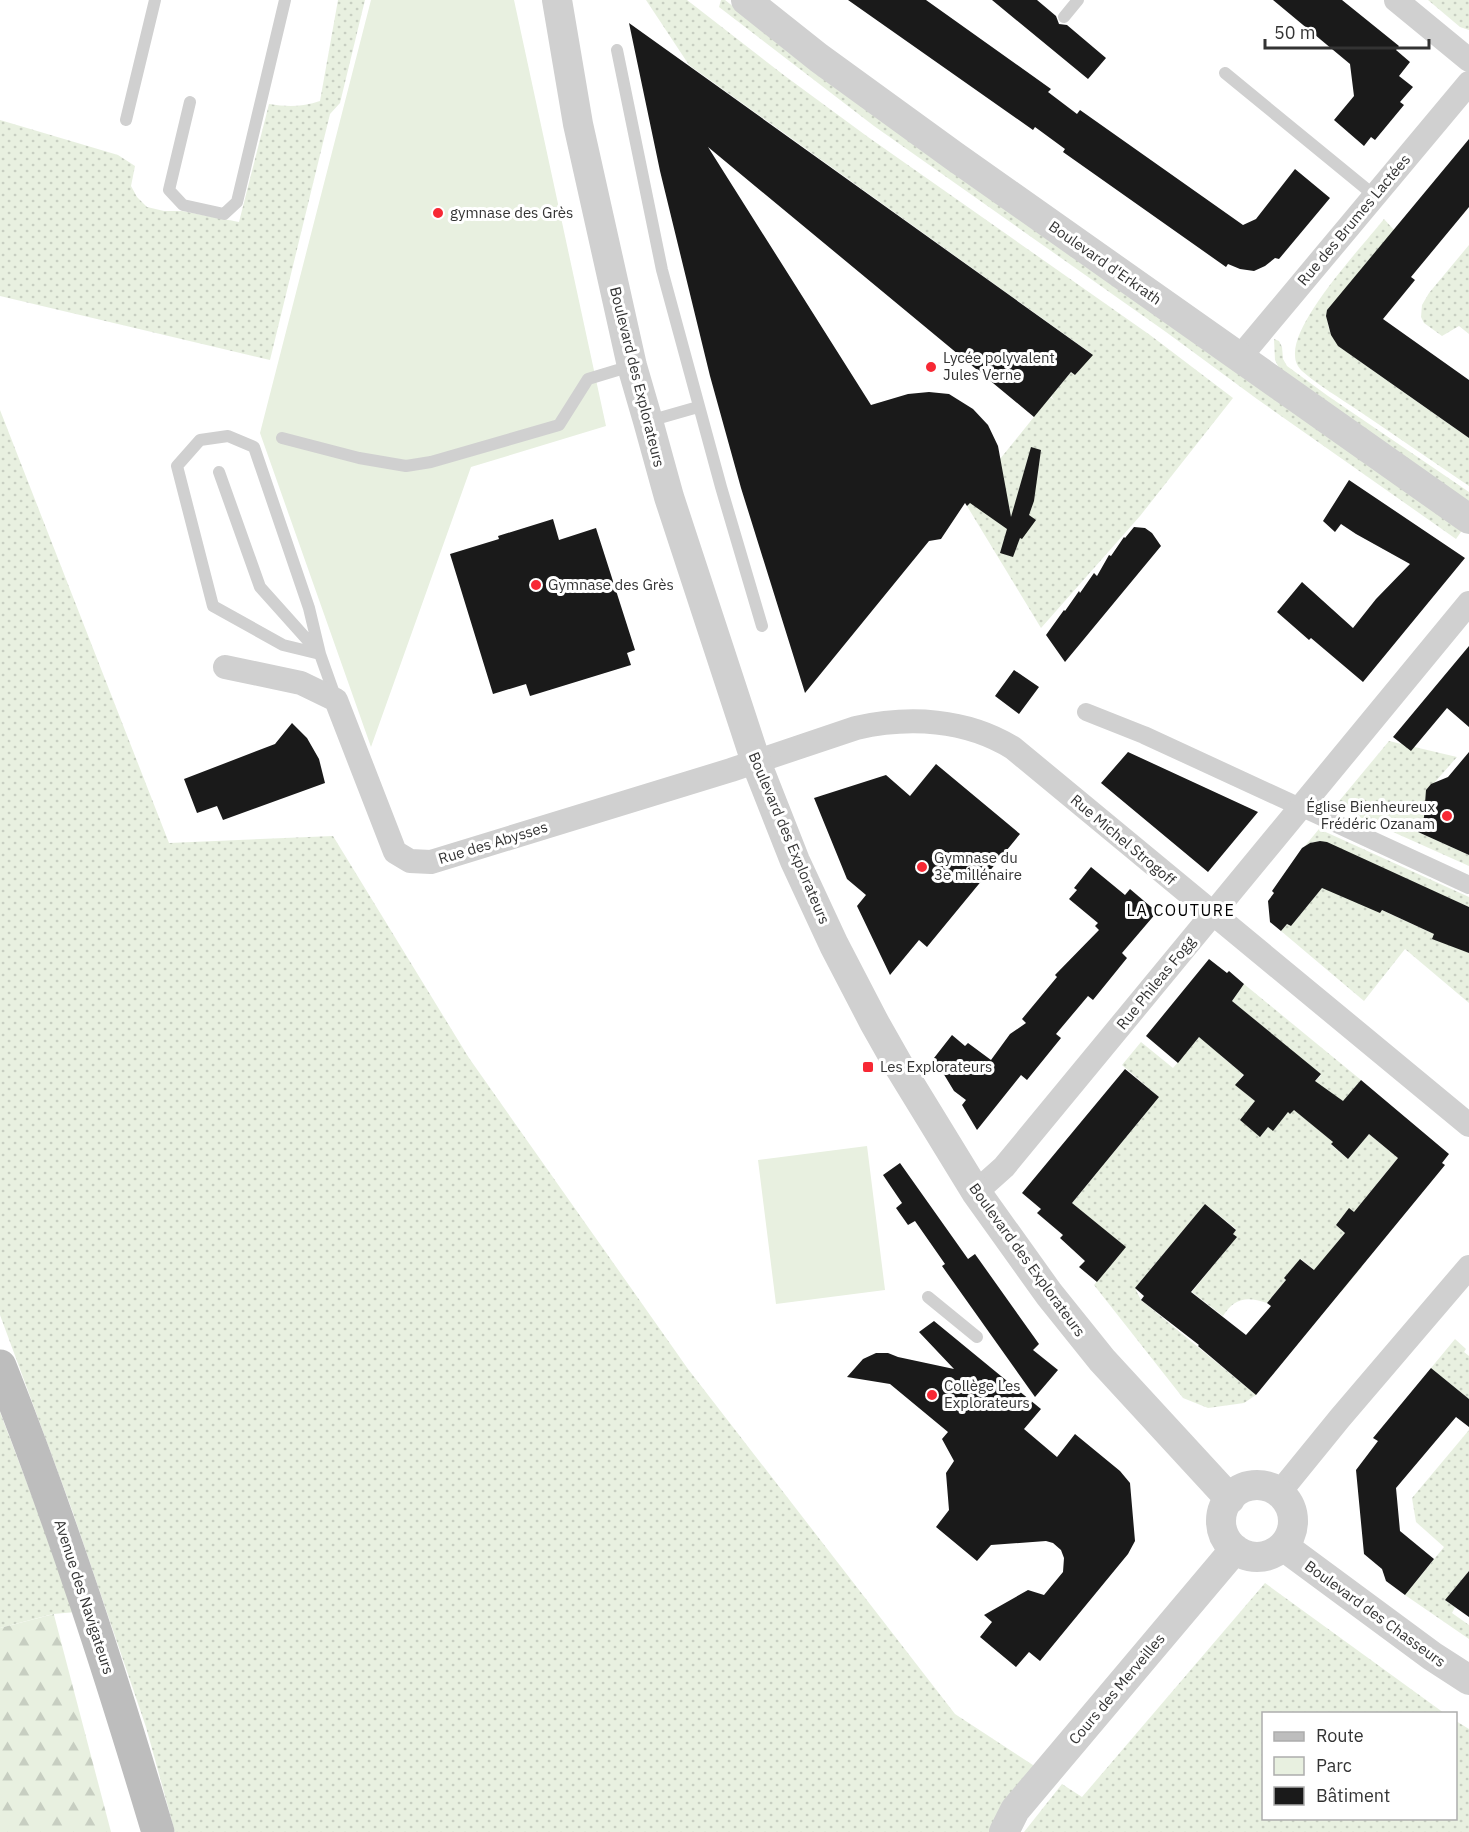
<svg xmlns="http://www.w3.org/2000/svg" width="1469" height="1832" viewBox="0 0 1469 1832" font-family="'IBM Plex Sans',sans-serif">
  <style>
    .grass { fill: url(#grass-dots) }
    .forest { fill: url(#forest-firs) }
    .green { fill: #e8f0e0 }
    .building { fill: #1a1a1a }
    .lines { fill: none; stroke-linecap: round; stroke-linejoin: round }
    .service { stroke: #d0d0d0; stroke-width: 12 }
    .pedestrian { stroke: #d0d0d0; stroke-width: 18 }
    .minor { stroke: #d0d0d0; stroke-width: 24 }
    .tertiary { stroke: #d0d0d0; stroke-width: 30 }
    .secondary { stroke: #bdbdbd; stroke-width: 33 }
    .poi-dot { fill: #f72834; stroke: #fff; stroke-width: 2 }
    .labels { text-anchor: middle; stroke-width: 6; stroke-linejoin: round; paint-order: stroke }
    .poi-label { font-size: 15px; fill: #333; stroke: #fff; text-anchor: start }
    .street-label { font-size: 15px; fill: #333; stroke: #fff }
    .neighbourhood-label { font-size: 16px; letter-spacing: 1.5px; fill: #000; stroke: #fff }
  </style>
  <defs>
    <pattern id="grass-dots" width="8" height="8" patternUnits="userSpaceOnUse" patternTransform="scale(1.5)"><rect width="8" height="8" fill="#e8f0e0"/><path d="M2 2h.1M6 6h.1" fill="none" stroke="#c7cec1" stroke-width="1.8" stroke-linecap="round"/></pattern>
    <pattern id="forest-firs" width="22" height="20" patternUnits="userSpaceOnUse" patternTransform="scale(1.5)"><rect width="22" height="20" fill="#e8f0e0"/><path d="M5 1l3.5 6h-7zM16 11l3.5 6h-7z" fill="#c7cec1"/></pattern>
  </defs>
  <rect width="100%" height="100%" fill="#fff"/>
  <path class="grass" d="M338,0H365L340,103L330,114L270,360L0,296V120L118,155L135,166L131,186L137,197L147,207L164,211H182L239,222L269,104C287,107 303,107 320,101Z
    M646,0H687L785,76L868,137L1150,335L1233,398L1140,516L1041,628L967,506L1000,459L1050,397L1054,400L1051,396L1071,372L1075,375L1092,354L689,65Z
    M721,0H725L795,55L1463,529L1456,539L1257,399L1166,332L874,126L719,7Z
    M1428,0H1469V30L1460,27Z
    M1384,219L1394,230L1327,311C1326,326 1331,337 1341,348L1469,438V486C1432,461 1396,436 1359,411C1340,398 1319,386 1302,371C1298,367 1295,362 1295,355C1293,320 1361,248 1384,219Z
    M1469,245V334L1459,326L1442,336L1424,323L1421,317L1422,305L1429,293Z
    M1274,339L1279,341L1282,347L1283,359L1287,366L1328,396L1469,492V504L1281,372L1275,360Z
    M0,410L169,843L333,836L469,1058L688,1369L955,1714L1036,1767L990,1832H175L146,1727L72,1510L0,1315Z
    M1389,741L1457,757L1427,791L1432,800L1418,832L1469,855V866L1335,806Z
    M1319,829L1469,897V907L1320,841L1310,843L1304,847Z
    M1325,884L1434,934L1451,945L1469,953V1003L1405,949L1364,1001L1281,931L1287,924L1291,926Z
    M1244,984L1361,1080L1319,1130L1333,1142L1331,1145L1348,1159L1369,1134L1398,1158L1367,1196L1356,1214L1349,1209L1336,1225L1345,1233L1335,1245L1362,1267L1341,1292L1301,1259L1284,1278L1286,1280L1267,1303C1247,1296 1234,1298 1223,1316L1192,1292L1236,1237L1233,1234L1236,1229L1205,1204L1135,1288L1141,1300L1256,1395L1244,1403L1208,1408L1183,1398L1094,1285L1125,1247L1072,1203L1159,1097L1122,1065L1141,1042L1173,1068L1201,1035L1234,1040L1221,1056L1243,1074L1236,1085L1255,1101L1260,1137L1268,1127L1272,1130L1321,1075L1232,1001Z
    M1455,1339L1466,1349L1464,1352L1469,1356V1399L1431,1368Z
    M0,1412L76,1612L53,1614L0,1628Z
    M1469,1430V1571L1445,1600L1455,1607L1452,1613L1469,1625V1639L1405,1595L1444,1547L1416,1522L1412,1498Z
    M1265,1583L1444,1713L1264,1714V1818H1456V1721L1469,1729V1832H1024L1062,1784L1082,1797Z"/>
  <path class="forest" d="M54,1614V1615L111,1832H0V1628Z"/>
  <path class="green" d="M371,0H514L606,426L471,467L371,747L260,433Z
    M867,1146L885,1290L776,1304L758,1160Z"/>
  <path class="building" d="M848,0H926L1051,89L1048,92L1077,114L1080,110L1243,225L1256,219L1295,169L1330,198L1279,259L1275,258L1265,266L1254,271L1240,269L1228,264L1226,267L1063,152L1065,149L1035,127L1033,130Z
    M992,0H1037L1056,16L1059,24L1067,25L1106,58L1088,79Z
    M1273,0H1342L1399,46L1396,50L1410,62L1399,76L1413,87L1400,102L1404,105L1375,140L1371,137L1364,146L1334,120L1354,96L1350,64Z
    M629,23L1093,355L1075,375L1071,372L1034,417L708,147L871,405L908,394L929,392L949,394L973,409L988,425L998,446L1011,517L1031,447L1041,450L1034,501L1029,515L1036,520L1022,539L1020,538L1013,557L1000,553L1007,529L970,503L967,506L965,503L941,539L929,541L805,693L741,488L710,376L660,171Z
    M1469,139V207L1411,277L1415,280L1383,319L1469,380V438L1338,346L1331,335L1326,316L1327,310Z
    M1349,480L1465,558L1363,682L1311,638L1309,640L1277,612L1302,582L1353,628L1376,599L1410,564L1356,534L1341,524L1335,532L1323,521Z
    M553,519L559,540L596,528L635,650L627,653L631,665L530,696L526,684L493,694L450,554L499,539L498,536Z
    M1134,527L1145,528L1152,533L1161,546L1065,662L1046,635L1064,610L1065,611L1079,591L1080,593L1094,573L1097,576L1109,555L1111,556L1124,537L1125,538Z
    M1469,646V727L1447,708L1411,751L1393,737Z
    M1014,670L1039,687L1019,714L995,696Z
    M292,723L307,738L319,759L325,783L223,820L217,806L197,813L184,779L275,744Z
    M1128,752L1258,812L1208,872L1101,783Z
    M1469,752V855L1418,832L1424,817L1426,790L1431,784L1448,777Z
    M936,764L1020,834L927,947L919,940L890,975L857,906L866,895L847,879L814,798L886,775L910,796Z
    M1320,841L1327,842L1469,907V953L1432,939L1434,934L1382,910L1380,913L1322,888L1291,926L1287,924L1281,931L1270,922L1268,901L1274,893L1272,891L1302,848L1310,843Z
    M1091,867L1125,895L1130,889L1157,912L1122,953L1127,958L1093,1000L1088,996L1056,1034L1061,1038L1027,1080L1021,1075L977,1130L962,1105L966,1100L954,1091L934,1058L952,1035L965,1046L968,1043L991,1060L1010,1034L1026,1023L1022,1019L1057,977L1055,975L1099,930L1095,926L1098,923L1069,899L1077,890L1074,888Z
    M1209,959L1227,973L1229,971L1244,984L1232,1001L1321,1074L1315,1081L1343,1101L1361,1080L1449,1154L1442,1163L1445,1165L1256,1395L1198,1346L1199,1345L1141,1300L1144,1296L1135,1288L1205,1204L1236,1230L1233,1234L1237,1237L1191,1292L1246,1335L1271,1306L1267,1303L1286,1280L1284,1278L1300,1259L1314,1270L1345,1233L1336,1225L1349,1208L1354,1212L1398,1158L1369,1134L1348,1159L1331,1144L1333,1142L1294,1110L1290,1114L1288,1112L1273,1131L1268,1127L1260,1137L1240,1120L1255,1101L1235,1085L1244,1075L1199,1037L1178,1063L1146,1036Z
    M1125,1069L1159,1097L1072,1203L1126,1247L1097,1282L1079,1267L1085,1261L1060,1238L1063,1235L1037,1213L1041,1209L1022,1193Z
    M900,1163L968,1259L975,1254L1039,1344L1033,1350L1058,1370L1035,1397L942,1266L945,1264L915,1221L908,1225L896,1208L902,1203L883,1175Z
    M934,1321L1041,1409L1024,1429L1057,1457L1075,1434L1120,1471L1130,1483L1135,1541L1128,1554L1040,1661L1029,1652L1016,1667L980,1637L992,1622L984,1615L1028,1590L1044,1595L1063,1572L1064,1558L1061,1550L1053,1543L1046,1541L991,1545L977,1561L936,1527L949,1510L946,1473L954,1461L942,1439L948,1432L890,1384L847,1377L863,1359L876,1353H888L898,1357L954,1369L919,1332Z
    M1431,1368L1469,1399V1427L1456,1417L1396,1488L1400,1531L1434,1559L1405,1595L1386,1581L1382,1569L1364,1554L1356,1470L1378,1441L1373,1438Z
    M1469,1571V1617L1445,1600Z"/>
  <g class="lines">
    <path class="service" d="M1064,17L1078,0
      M617,50L662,270L721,487L762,626
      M1225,73L1375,196
      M190,102L169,190L183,205L224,214L237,202L285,0
      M126,120L155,0
      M649,421L698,407
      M228,436L254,447L309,608L320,654L283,645L213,606L177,466L200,440Z
      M282,438L359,458L406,466L431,462L559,425L588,379L631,366
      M219,472L260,587L320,654L336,699
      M928,1297L977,1337"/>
    <path class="pedestrian" d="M1086,712L1144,735L1469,885"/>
    <path class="minor" d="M1396,0L1469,60
      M1240,357L1469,83
      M225,667L301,683L336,700L395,852L410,861L431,862L731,770L856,728C909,716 966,719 1013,748L1469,1125
      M976,1192L1004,1167L1469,603
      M1279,1493L1340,1418L1469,1267"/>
    <path class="tertiary" d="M557,0L578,124L632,366L648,421L669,497L756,762L795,861L834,945L874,1022L900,1068L976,1192L1049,1294L1102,1360L1230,1499
      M746,0L819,58L954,156L1469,519
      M1221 1521a36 36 0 1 1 72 0a36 36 0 1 1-72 0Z
      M1283,1546L1432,1656L1469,1680
      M1004,1832L1015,1810L1235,1549"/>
    <path class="secondary" d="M0,1366C61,1519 111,1675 158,1832"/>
  </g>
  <g class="poi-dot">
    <circle cx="438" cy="213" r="6"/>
    <circle cx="931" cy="367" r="6"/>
    <circle cx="536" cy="585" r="6"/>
    <circle cx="1447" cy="816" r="6"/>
    <circle cx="922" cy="867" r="6"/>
    <rect x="862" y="1061" width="12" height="12" rx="3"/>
    <circle cx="932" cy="1395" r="6"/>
  </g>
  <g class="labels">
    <g class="poi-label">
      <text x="450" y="218">gymnase des Grès</text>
      <text x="943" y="363">Lycée polyvalent<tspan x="943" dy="17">Jules Verne</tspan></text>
      <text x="548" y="590">Gymnase des Grès</text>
      <text x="1435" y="812" text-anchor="end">Église Bienheureux<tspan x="1435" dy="17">Frédéric Ozanam</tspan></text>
      <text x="934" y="863">Gymnase du<tspan x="934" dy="17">3e millénaire</tspan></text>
      <text x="880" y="1072">Les Explorateurs</text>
      <text x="944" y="1391">Collège Les<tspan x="944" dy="17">Explorateurs</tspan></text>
    </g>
    <g class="street-label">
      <text transform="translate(1354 220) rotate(-50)" y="5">Rue des Brumes Lactées</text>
      <text transform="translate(1105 263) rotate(35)" y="5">Boulevard d'Erkrath</text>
      <text transform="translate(637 377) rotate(76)" y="5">Boulevard des Explorateurs</text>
      <text transform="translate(789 838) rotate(67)" y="5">Boulevard des Explorateurs</text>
      <text transform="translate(1123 840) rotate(40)" y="5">Rue Michel Strogoff</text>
      <text transform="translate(493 843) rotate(-17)" y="5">Rue des Abysses</text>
      <text transform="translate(1156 983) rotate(-51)" y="5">Rue Phileas Fogg</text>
      <text transform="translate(1027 1260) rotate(54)" y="5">Boulevard des Explorateurs</text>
      <text transform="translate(84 1597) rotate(72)" y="5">Avenue des Navigateurs</text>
      <text transform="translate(1375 1614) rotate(36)" y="5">Boulevard des Chasseurs</text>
      <text transform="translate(1117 1689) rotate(-50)" y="5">Cours des Merveilles</text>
    </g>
    <g class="neighbourhood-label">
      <text x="1181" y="916">LA COUTURE</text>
    </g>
  </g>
  <rect x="1262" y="1712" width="195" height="108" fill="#ffffff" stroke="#adadad" stroke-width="1.5"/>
  <rect x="1274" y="1732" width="30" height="9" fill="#bdbdbd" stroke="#adadad" stroke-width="1.5"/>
  <text x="1316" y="1742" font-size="18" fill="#333333">Route</text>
  <rect x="1274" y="1757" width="30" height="18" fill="#e8f0e0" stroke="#adadad" stroke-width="1.5"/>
  <text x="1316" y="1772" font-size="18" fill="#333333">Parc</text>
  <rect x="1274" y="1787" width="30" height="18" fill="#1a1a1a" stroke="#adadad" stroke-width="1.5"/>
  <text x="1316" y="1802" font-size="18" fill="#333333">Bâtiment</text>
  <path d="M1265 39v9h164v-9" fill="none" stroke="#333333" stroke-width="3"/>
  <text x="1274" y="39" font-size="18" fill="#333333" stroke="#ffffff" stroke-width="4.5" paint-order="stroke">50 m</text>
</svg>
